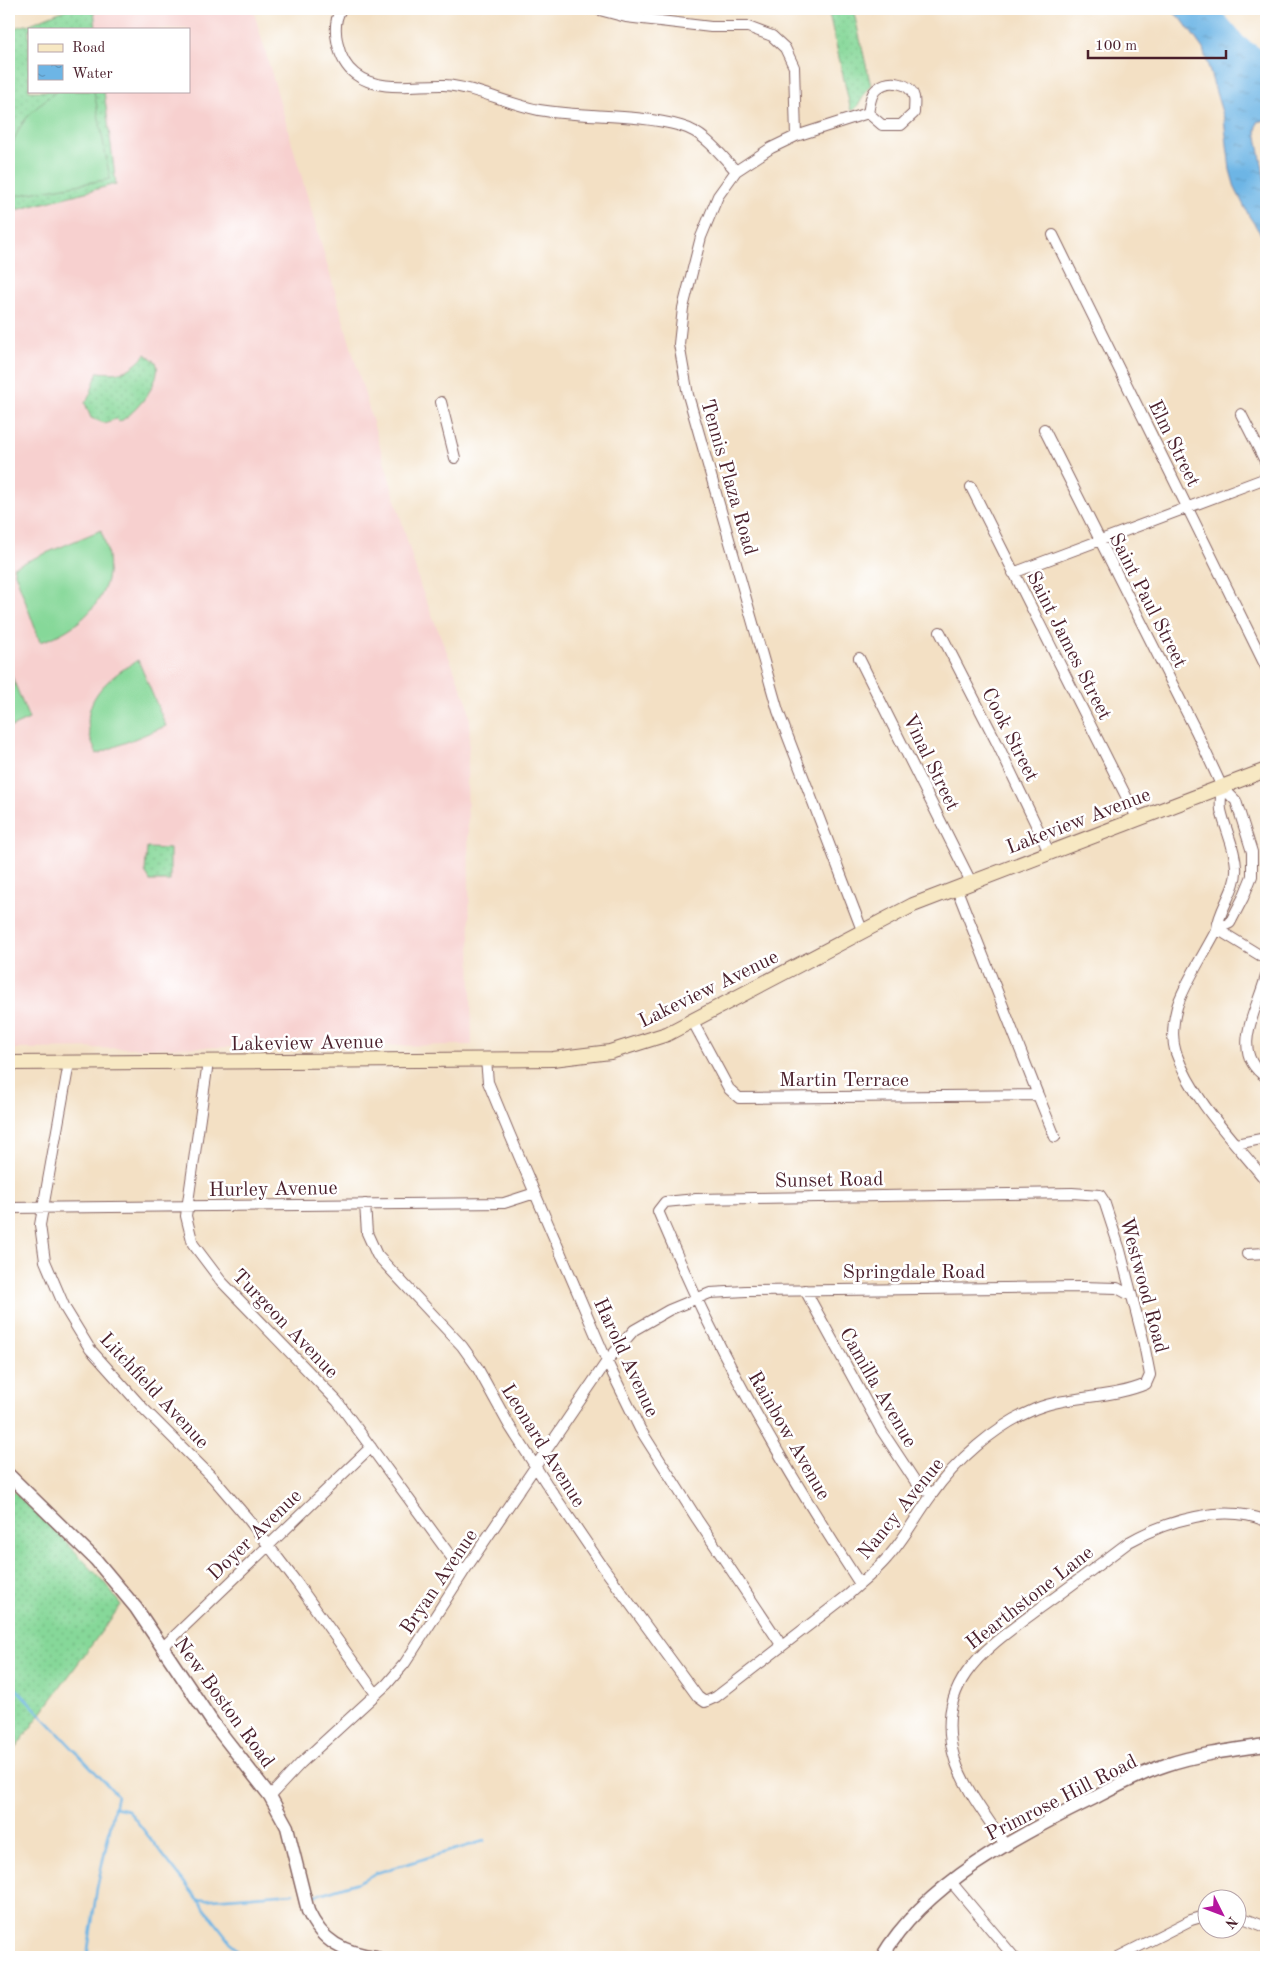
<svg xmlns="http://www.w3.org/2000/svg" width="1275" height="1966" viewBox="0 0 1275 1966" font-family="'Old Standard TT',serif">
  <style>
    .built { fill: #f7d0cf }
    .grass { fill: url(#grass-dots); stroke: #687c62 }
    .pitch { fill: #86d899; stroke: #687c62 }
    .water { fill: url(#water-ripples); stroke: #5c6a88 }
    .lines { fill: none; stroke-linecap: round; stroke-linejoin: round }
    .stream { stroke: #6db5e5; stroke-width: 2.5 }
    .river { stroke: #6db5e5; stroke-width: 16 }
    .minor-casing { stroke: #856361; stroke-width: 12 }
    .tertiary-casing { stroke: #856361; stroke-width: 15 }
    .secondary-casing { stroke: #856361; stroke-width: 16 }
    .minor { stroke: #fff; stroke-width: 10 }
    .tertiary { stroke: #fff; stroke-width: 12 }
    .secondary { stroke: #f7e8c3; stroke-width: 14 }
    .labels { text-anchor: middle; stroke-width: 5; stroke-linejoin: round; paint-order: stroke }
    .street-label { font-size: 20px; fill: #4a1f2b; stroke: #fff }
  </style>
  <defs>
    <pattern id="grass-dots" width="8" height="8" patternUnits="userSpaceOnUse" patternTransform="scale(1.25)"><rect width="8" height="8" fill="#86d899"/><path d="M2 2h.1M6 6h.1" fill="none" stroke="#75b984" stroke-width="1.8" stroke-linecap="round"/></pattern>
    <pattern id="water-ripples" width="26" height="14" patternUnits="userSpaceOnUse" patternTransform="scale(1.25)"><rect width="26" height="14" fill="#6db5e5"/><path d="M2 4q2-2 4 0t4 0M15 11q2-2 4 0t4 0" fill="none" stroke="#5c93ba"/></pattern>
  </defs>
  <rect width="100%" height="100%" fill="#fff"/>
  <filter id="ink" filterUnits="userSpaceOnUse"><feTurbulence type="fractalNoise" baseFrequency=".02" numOctaves="2"/><feDisplacementMap in="SourceGraphic" scale="10" xChannelSelector="R" yChannelSelector="G"/><feConvolveMatrix kernelMatrix="1 2 1 2 8 2 1 2 1" color-interpolation-filters="sRGB"/></filter>
  <filter id="wash" filterUnits="userSpaceOnUse"><feTurbulence type="fractalNoise" baseFrequency=".0096" numOctaves="4" result="noise"/><feDisplacementMap in="SourceGraphic" scale="20" xChannelSelector="R" yChannelSelector="G"/><feGaussianBlur stdDeviation="1.12" result="paint"/><feColorMatrix in="noise" values="0 0 0 0 0 0 0 0 0 0 0 0 0 0 0 0 0 1.4 0 .05"/><feComposite in="paint" operator="in"/></filter>
  <g filter="url(#wash)">
    <rect width="100%" height="100%" fill="#f3e0c4"/>
    <path class="built" d="M94,9H253L421,588L468,704L470,722L467,779L472,1045L9,1049V212L116,184L104,91H189V29H96Z"/>
    <path class="grass" d="M67,9H94L96,29H29V91H104L116,184L9,212V29L30,24Z
      M828,9H853L871,86C862,93 862,106 851,111Z
      M146,354L156,362C164,380 135,414 119,422L116,419L104,423L91,418L85,403C92,394 93,383 98,372C121,374 129,373 146,354Z
      M147,848L170,849V881H150L145,871Z
      M9,1487L69,1545L104,1582L121,1605L9,1757Z"/>
    <path class="pitch" d="M94,91L110,179L13,196C5,144 14,122 57,91Z
      M101,530C104,539 107,548 108,556C114,599 77,631 40,642L13,567Z
      M138,660L166,726L97,754C74,708 99,683 138,660Z
      M9,669L29,719L9,728Z"/>
    <path class="water" d="M1170,9H1205L1266,73V120L1258,122L1256,131L1266,187V242L1249,216L1235,188L1230,170L1224,119L1203,49L1183,21Z"/>
    <g class="lines">
      <path class="stream" d="M9,1681L117,1795L97,1888L87,1957
        M114,1807L128,1810L198,1900L293,1893
        M313,1896L359,1882L376,1873L484,1841
        M199,1901L242,1957"/>
      <path class="river" d="M1209,9L1239,44L1266,62"/>
    </g>
  </g>
  <g filter="url(#ink)">
    <g class="lines">
      <g class="minor-casing">
        <path id="minor" d="M341,9C330,27 338,61 355,74C379,93 416,84 444,85C476,87 507,104 539,110C586,118 635,113 681,126C704,132 721,155 736,171
          M596,9L626,17L711,27H748L772,36L785,48L794,67L796,136
          M1053,235L1266,667
          M441,402L455,458
          M1241,414L1266,463
          M1044,429L1196,731L1222,787L1236,801L1252,852V876L1243,898L1230,923L1217,929
          M971,487L1137,818
          M1013,573L1266,478
          M940,632L997,743L1049,852
          M859,658L971,882
          M1222,787C1221,795 1220,803 1221,810C1225,829 1235,847 1236,867C1238,888 1219,908 1217,929C1206,951 1183,986 1177,1007C1173,1022 1171,1038 1176,1053C1193,1101 1235,1142 1266,1181
          M1217,929L1266,959
          M862,930L778,711L688,395L679,344L683,308L701,237L718,196L736,171L771,148L796,136L868,113C870,105 870,93 878,88C889,79 910,82 914,97C915,101 914,108 914,113L901,125H882L868,113
          M1266,976C1258,1009 1228,1052 1266,1077
          M693,1022L729,1089L739,1098L1038,1095L956,887
          M486,1060L488,1082L510,1135L609,1366L640,1429L697,1519L782,1646
          M208,1062L186,1216L193,1244L221,1281L337,1401L463,1573
          M69,1063L40,1225L45,1261L65,1308L90,1349L141,1406L214,1479L249,1520L297,1583L376,1694
          M1038,1095L1055,1137
          M1236,1144L1266,1138
          M365,1204L367,1233L377,1255L462,1346L477,1367L509,1425L546,1483L601,1564L698,1697L705,1702L716,1697L848,1595C861,1583 876,1571 887,1558C904,1540 916,1516 931,1496C955,1461 995,1426 1035,1409C1070,1395 1111,1399 1146,1384L1150,1375L1143,1339L1120,1250L1104,1201L1100,1195L1072,1193L696,1199L665,1202L658,1211C674,1248 690,1286 708,1322C752,1412 805,1500 860,1584
          M9,1208L504,1203L535,1193
          M1247,1254L1266,1253
          M805,1290L882,1431L915,1481L932,1494
          M162,1648L371,1447
          M270,1796L301,1763L387,1684L405,1663L463,1573L607,1361L634,1330L669,1310L710,1293L746,1291L1081,1287L1117,1288L1130,1295
          M1005,1845C988,1818 965,1790 955,1760C931,1681 989,1646 1043,1606C1072,1585 1100,1564 1129,1542C1166,1521 1224,1503 1266,1521
          M952,1883L1014,1957
          M1238,1916L1266,1927
          M1118,1957L1191,1920L1208,1915"/>
      </g>
      <g class="tertiary-casing">
        <path id="tertiary" d="M9,1475L96,1560L136,1608L213,1723L270,1796L287,1827L308,1911C322,1942 344,1953 376,1957
          M882,1957C924,1884 1020,1834 1094,1798C1117,1786 1141,1773 1166,1765C1199,1754 1232,1750 1266,1745"/>
      </g>
      <g class="secondary-casing">
        <path id="secondary" d="M9,1063L553,1059L610,1052L667,1034L913,905L1266,770"/>
      </g>
      <use href="#minor" class="minor"/>
      <use href="#tertiary" class="tertiary"/>
      <use href="#secondary" class="secondary"/>
    </g>
  </g>
  <g class="labels">
    <g class="street-label">
      <text transform="translate(1175 443) rotate(64)" y="7">Elm Street</text>
      <text transform="translate(730 477) rotate(74)" y="7">Tennis Plaza Road</text>
      <text transform="translate(1149 600) rotate(63)" y="7">Saint Paul Street</text>
      <text transform="translate(1070 645) rotate(63)" y="7">Saint James Street</text>
      <text transform="translate(1011 734) rotate(63)" y="7">Cook Street</text>
      <text transform="translate(932 762) rotate(64)" y="7">Vinal Street</text>
      <text transform="translate(1078 820) rotate(-21)" y="7">Lakeview Avenue</text>
      <text transform="translate(708 988) rotate(-26)" y="7">Lakeview Avenue</text>
      <text transform="translate(307 1042) rotate(-1)" y="7">Lakeview Avenue</text>
      <text x="844" y="1086">Martin Terrace</text>
      <text transform="translate(829 1179) rotate(-1)" y="7">Sunset Road</text>
      <text transform="translate(273 1188) rotate(-1)" y="7">Hurley Avenue</text>
      <text x="914" y="1278">Springdale Road</text>
      <text transform="translate(1145 1285) rotate(75)" y="7">Westwood Road</text>
      <text transform="translate(286 1323) rotate(46)" y="7">Turgeon Avenue</text>
      <text transform="translate(627 1357) rotate(65)" y="7">Harold Avenue</text>
      <text transform="translate(879 1387) rotate(60)" y="7">Camilla Avenue</text>
      <text transform="translate(155 1390) rotate(47)" y="7">Litchfield Avenue</text>
      <text transform="translate(790 1435) rotate(60)" y="7">Rainbow Avenue</text>
      <text transform="translate(544 1445) rotate(58)" y="7">Leonard Avenue</text>
      <text transform="translate(900 1508) rotate(-51)" y="7">Nancy Avenue</text>
      <text transform="translate(254 1534) rotate(-44)" y="7">Doyer Avenue</text>
      <text transform="translate(438 1581) rotate(-56)" y="7">Bryan Avenue</text>
      <text transform="translate(1029 1597) rotate(-38)" y="7">Hearthstone Lane</text>
      <text transform="translate(225 1702) rotate(54)" y="7">New Boston Road</text>
      <text transform="translate(1061 1797) rotate(-27)" y="7">Primrose Hill Road</text>
    </g>
  </g>
  <rect width="1275" height="1966" fill="none" stroke="#fff" stroke-width="30"/>
  <rect x="28" y="28" width="162" height="65" fill="#ffffff" stroke="#b7a5aa"/>
  <rect x="38" y="44" width="25" height="8" fill="#f7e8c3" stroke="#b7a5aa"/>
  <text x="72" y="52" font-size="15" fill="#4a1f2b">Road</text>
  <rect x="38" y="65" width="25" height="15" fill="url(#water-ripples)" stroke="#b7a5aa"/>
  <text x="72" y="78" font-size="15" fill="#4a1f2b">Water</text>
  <g transform="translate(1222 1914) rotate(132)"><circle r="24" fill="#ffffff" stroke="#b7a5aa"/>
  <path d="M0-4L9 19L0 12L-9 19Z" fill="#b5179e"/>
  <text y="-8" font-size="14" font-weight="bold" text-anchor="middle" fill="#4a1f2b">N</text>
  </g>
  <path d="M1088 50v8h138v-8" fill="none" stroke="#4a1f2b" stroke-width="2.5"/>
  <text x="1095" y="50" font-size="15" fill="#4a1f2b" stroke="#ffffff" stroke-width="4" paint-order="stroke">100 m</text>
</svg>
